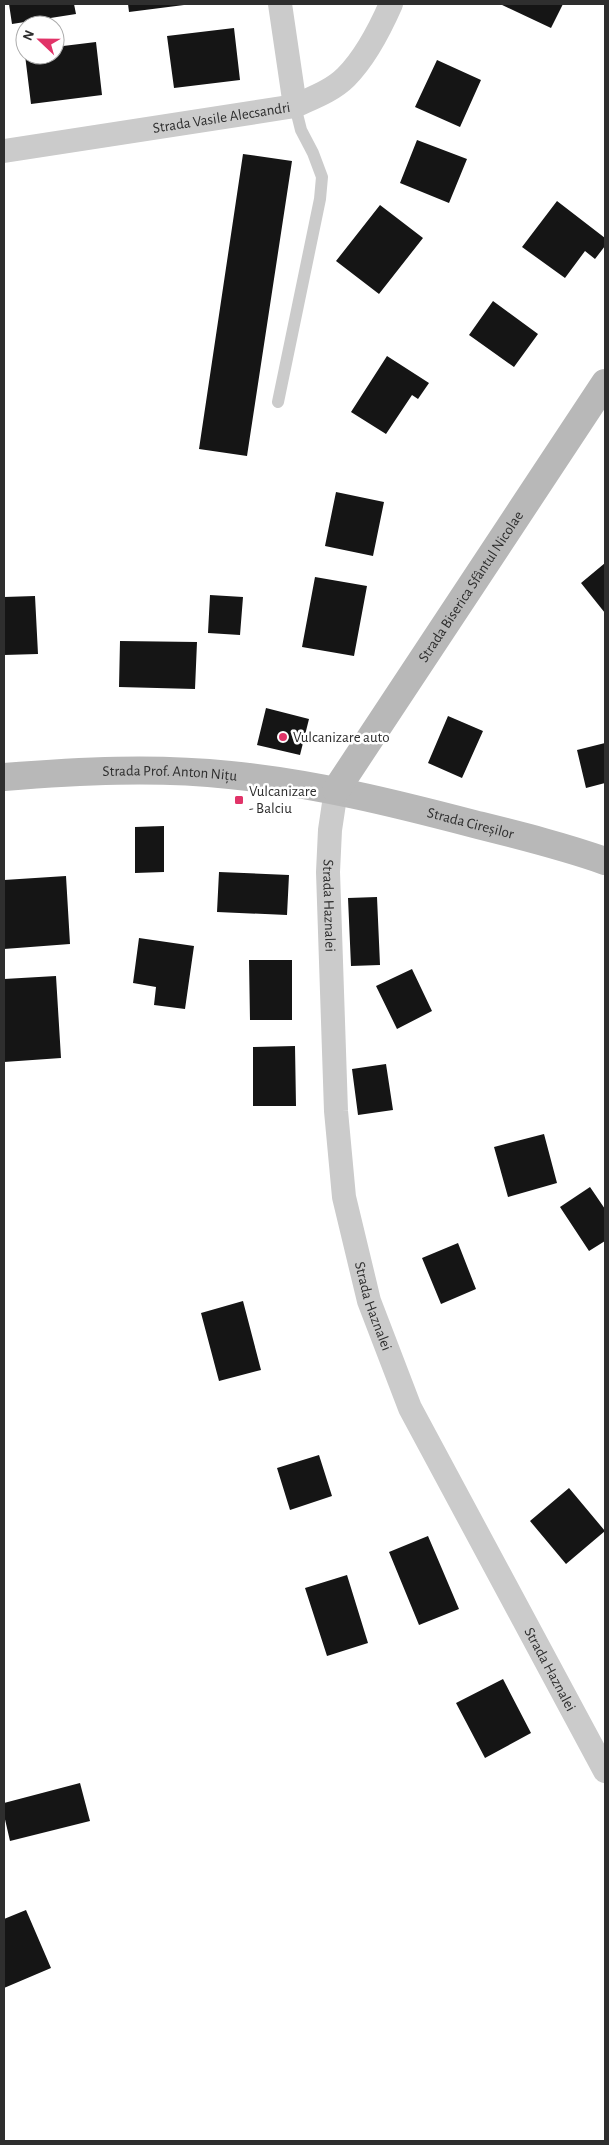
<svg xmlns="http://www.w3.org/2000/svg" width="609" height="2145" viewBox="0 0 609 2145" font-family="'Alegreya Sans',sans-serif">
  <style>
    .building { fill: #151515 }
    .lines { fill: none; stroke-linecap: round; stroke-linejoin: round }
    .lane { stroke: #cbcbcb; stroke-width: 12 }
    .street { stroke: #cbcbcb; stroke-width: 24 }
    .secondary { stroke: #b8b8b8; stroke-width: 28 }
    .poi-dot { fill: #e13368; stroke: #fff; stroke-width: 2 }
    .labels { text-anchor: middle; stroke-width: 5; stroke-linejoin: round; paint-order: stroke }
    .street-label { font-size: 15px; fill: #2e2e2e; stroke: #fff }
    .poi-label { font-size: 15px; fill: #2e2e2e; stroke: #fff; text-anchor: start }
  </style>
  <rect width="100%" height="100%" fill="#fff"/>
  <path class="building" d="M9,4H74L76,14L12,24Z
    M128,4H184V5L129,12Z
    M500,4H563L551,28Z
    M234,28L240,80L174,88L167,36Z
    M96,42L102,95L31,104L25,55H55V47Z
    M437,60L481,80L460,127L415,107Z
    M417,140L467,159L449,203L400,183Z
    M243,154L292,161L247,456L199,449Z
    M557,201L605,238V246L595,259L585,251L565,278L522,247Z
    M380,205L423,238L379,294L336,261Z
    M493,301L538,334L514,367L469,335Z
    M387,356L429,383L418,399L412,395L386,434L351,412Z
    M336,492L384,502L373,556L325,546Z
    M605,563V613L581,583Z
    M315,577L367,586L354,656L302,647Z
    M210,595L243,597L240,635L208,633Z
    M35,596L38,654L4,655V597Z
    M120,641L197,642L195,689L119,687Z
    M266,708L309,719L300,755L257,745Z
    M448,716L483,731L462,778L428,763Z
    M605,743V783L586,788L577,750Z
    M164,826V872L135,873V827Z
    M219,872L289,875L287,915L217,912Z
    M66,876L70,944L4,949V880Z
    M377,897L380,965L351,966L348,898Z
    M139,938L194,946L185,1009L154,1005L156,987L133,983Z
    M249,960H292V1020H250Z
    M412,969L432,1011L397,1029L376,986Z
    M56,976L61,1058L4,1062V979Z
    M295,1046L296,1106H253V1047Z
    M386,1064L393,1110L358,1115L352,1069Z
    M544,1134L557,1183L508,1197L494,1147Z
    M590,1187L605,1209V1241L589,1251L560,1207Z
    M458,1243L476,1289L441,1304L422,1258Z
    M243,1301L261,1370L219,1381L201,1313Z
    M319,1455L332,1496L290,1510L277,1468Z
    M569,1488L605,1531L566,1564L530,1521Z
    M428,1536L459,1609L419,1625L389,1552Z
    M347,1575L368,1643L327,1656L305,1588Z
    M503,1679L531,1733L485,1758L456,1703Z
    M80,1783L90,1821L10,1841L4,1815V1803Z
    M26,1910L51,1968L4,1988V1919Z"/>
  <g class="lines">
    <path class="lane" d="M278,402L320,199L322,177L313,153L301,130L295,106"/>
    <g class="street">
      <path d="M280,4L295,106"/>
      <path id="s1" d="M4,151L295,106C312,98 332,91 346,77C366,57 380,29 391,4"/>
      <path id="s2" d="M336,790L330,830L328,872L336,1111L344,1197L369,1301L410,1408L605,1771"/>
    </g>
    <g class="secondary">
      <path id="s3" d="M4,777C79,771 155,767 230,775C313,783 394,803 474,824C518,835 563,846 605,861"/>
      <path id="s4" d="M336,790L605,383"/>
    </g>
  </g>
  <g class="poi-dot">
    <circle cx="283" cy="737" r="5"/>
    <rect x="234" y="795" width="10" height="10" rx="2.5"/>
  </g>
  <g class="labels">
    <g class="street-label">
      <text dy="5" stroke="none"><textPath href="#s1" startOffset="220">Strada Vasile Alecsandri</textPath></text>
      <text dy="5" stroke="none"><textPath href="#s4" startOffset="244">Strada Biserica Sfântul Nicolae</textPath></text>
      <text dy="5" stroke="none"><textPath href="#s3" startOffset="166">Strada Prof. Anton Nițu</textPath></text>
      <text dy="5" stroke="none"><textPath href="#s3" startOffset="472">Strada Cireșilor</textPath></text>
      <text dy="5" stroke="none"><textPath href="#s2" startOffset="116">Strada Haznalei</textPath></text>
      <text dy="5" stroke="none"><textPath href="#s2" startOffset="521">Strada Haznalei</textPath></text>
      <text dy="5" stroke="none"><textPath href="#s2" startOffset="926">Strada Haznalei</textPath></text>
    </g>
    <g class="poi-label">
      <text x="293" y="742">Vulcanizare auto</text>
      <text x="249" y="796">Vulcanizare<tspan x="249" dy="17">- Balciu</tspan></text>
    </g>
  </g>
  <rect width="609" height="2145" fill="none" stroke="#2e2e2e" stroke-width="10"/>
  <g transform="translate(40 40) rotate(292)"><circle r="24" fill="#ffffff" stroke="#ababab"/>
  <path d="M0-4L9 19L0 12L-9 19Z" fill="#e13368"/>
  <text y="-8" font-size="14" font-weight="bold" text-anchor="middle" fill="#2e2e2e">N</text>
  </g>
</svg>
